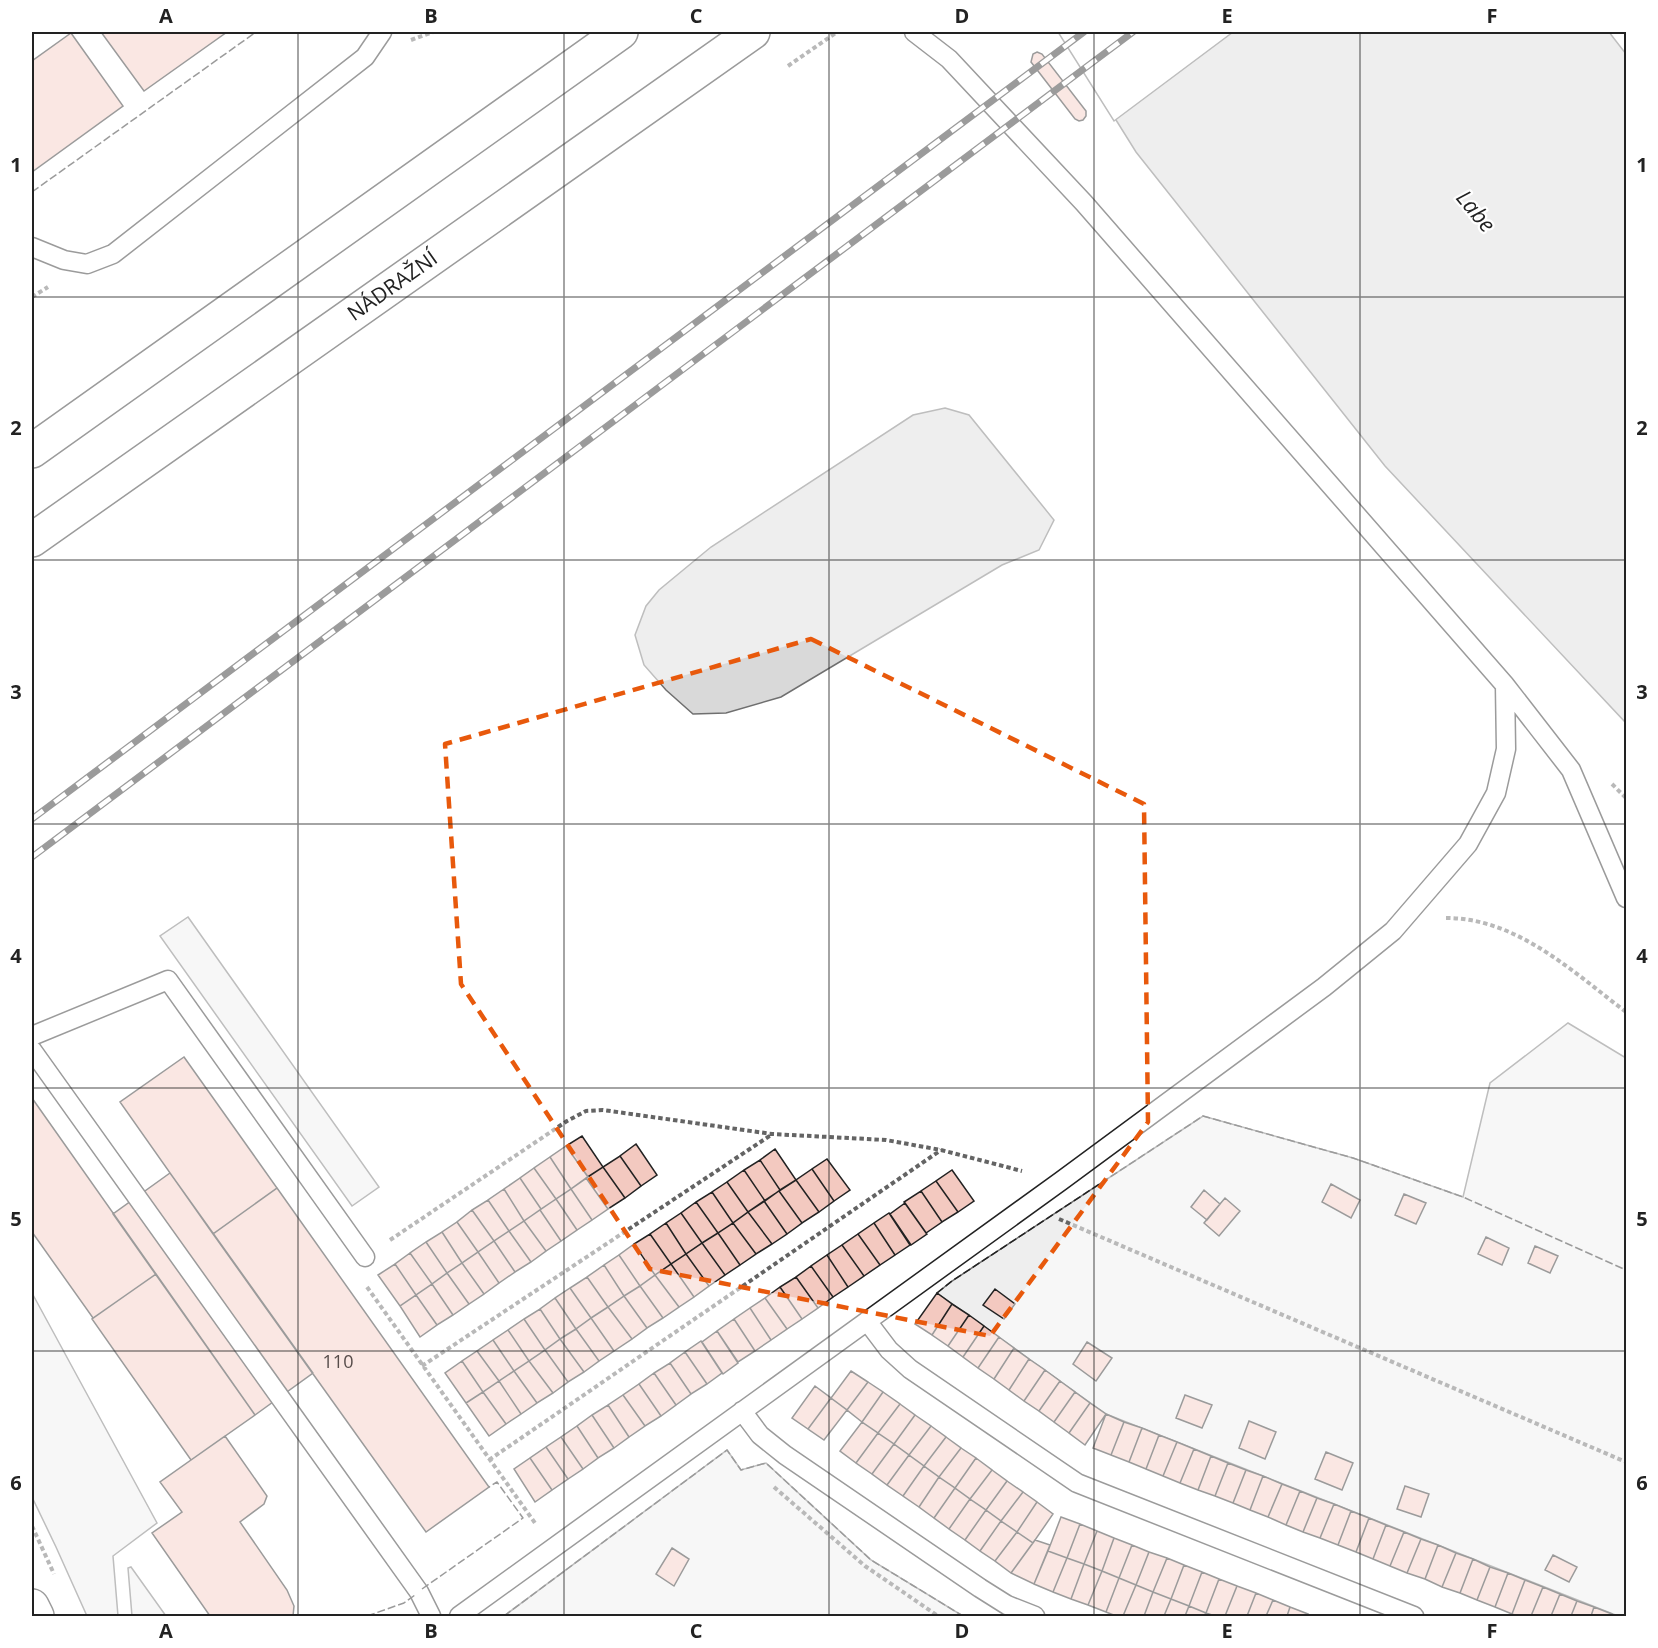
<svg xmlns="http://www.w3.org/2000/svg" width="1658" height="1648" viewBox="0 0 1658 1648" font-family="'Open Sans',sans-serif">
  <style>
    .green { fill: #eee; stroke: #6f6f6f; stroke-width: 1.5 }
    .parking { fill: #ededed; stroke: #6f6f6f; stroke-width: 1.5 }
    .water { fill: #d9d9d9; stroke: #6f6f6f; stroke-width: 1.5 }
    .pier { fill: #fff; stroke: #6f6f6f; stroke-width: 1.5 }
    .building { fill: #f3c9c0; stroke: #222; stroke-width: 1.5 }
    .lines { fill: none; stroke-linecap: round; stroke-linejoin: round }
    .service-casing { stroke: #222; stroke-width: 21 }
    .minor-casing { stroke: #222; stroke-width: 36 }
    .primary-casing { stroke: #222; stroke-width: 36 }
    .path { stroke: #646464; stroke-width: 4; stroke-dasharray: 4.5 3; stroke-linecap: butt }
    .service { stroke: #fff; stroke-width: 18 }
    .minor { stroke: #fff; stroke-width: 33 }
    .primary { stroke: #fff; stroke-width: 33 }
    .rail-casing { stroke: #222; stroke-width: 7 }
    .rail { stroke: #fff; stroke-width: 4.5; stroke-dasharray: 14; stroke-linecap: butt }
    .fence { stroke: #222; stroke-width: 1.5; stroke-dasharray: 8 3; stroke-linecap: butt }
    .marked { fill: none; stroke: #e8590c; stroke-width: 4.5; stroke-dasharray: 12 8; stroke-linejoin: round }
    .grid { fill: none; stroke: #222; stroke-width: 1.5; stroke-opacity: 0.55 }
    .labels { text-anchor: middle; stroke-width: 4.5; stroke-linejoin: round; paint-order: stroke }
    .number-label { font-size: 18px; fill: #564c4a }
    .street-label { font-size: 21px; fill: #222; stroke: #fff }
    .water-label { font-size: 22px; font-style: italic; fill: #222; stroke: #fff }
    .neatline { fill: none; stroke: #222; stroke-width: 2 }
    .grid-label { font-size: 20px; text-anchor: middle; font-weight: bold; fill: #222 }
  </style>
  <rect width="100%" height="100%" fill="#fff"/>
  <path class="green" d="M1568,1023L1626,1058V1616H1618L1106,1414L937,1293L952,1281L1203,1116L1353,1158L1463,1197L1490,1083Z
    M32,1293L157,1523L113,1556L118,1616H87L56,1547L32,1497Z
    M727,1450L741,1470L766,1463L871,1560L963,1616H504Z"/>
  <path class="parking" d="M188,917L379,1187L352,1206L160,936Z
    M131,1567L166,1616H132L128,1568Z"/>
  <path class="water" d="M1061,32H1609L1626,54V723L1385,466L1136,152Z
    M945,408L969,415L1054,520L1039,550L1002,565L781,697L726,713L693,714L666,690L644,665L635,635L646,606L659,590L711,547L913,415Z"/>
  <path class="pier" d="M1058,32H1233L1114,121Z"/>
  <path class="building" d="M101,32H227L144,91Z
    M71,33L123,106L32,172V61Z
    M1037,52L1042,54L1086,111V116L1083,120L1079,121L1075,119L1031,62L1033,54Z
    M184,1057L277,1188L213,1234L120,1102Z
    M32,1098L156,1274L93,1318L32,1232Z
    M582,1136L603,1167L588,1177L566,1146Z
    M636,1144L657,1175L641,1186L620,1156Z
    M566,1146L588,1177L571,1189L550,1157Z
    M775,1149L796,1180L780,1190L760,1160Z
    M620,1156L641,1186L625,1198L603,1167Z
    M550,1157L571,1189L556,1199L534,1168Z
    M827,1159L850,1190L834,1201L812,1169Z
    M760,1160L780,1190L765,1201L744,1170Z
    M603,1167L625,1198L608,1209L586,1178Z
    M534,1168L556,1199L541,1209L520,1178Z
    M812,1169L834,1201L819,1212L796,1180Z
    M744,1170L765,1201L748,1212L727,1182Z
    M952,1170L974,1201L958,1212L936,1181Z
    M170,1173L313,1373L255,1415L113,1214Z
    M520,1178L541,1209L524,1221L504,1189Z
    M586,1178L608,1209L592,1220L571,1189Z
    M796,1180L819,1212L802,1223L779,1191Z
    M936,1181L958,1212L942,1222L921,1191Z
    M727,1182L748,1212L733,1223L712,1192Z
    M1331,1184L1360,1200L1351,1218L1322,1202Z
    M277,1188L489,1487L426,1532L213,1234Z
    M504,1189L524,1221L509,1231L488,1200Z
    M571,1189L592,1220L577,1230L556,1199Z
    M1204,1190L1220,1204L1207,1220L1191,1207Z
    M779,1191L802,1223L787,1234L764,1201Z
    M921,1191L942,1222L926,1233L904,1202Z
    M712,1192L733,1223L718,1233L696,1202Z
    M1404,1194L1426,1203L1416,1224L1395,1215Z
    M1225,1198L1240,1211L1219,1236L1204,1223Z
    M556,1199L577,1230L561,1241L540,1210Z
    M488,1200L509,1231L494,1241L472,1210Z
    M764,1201L787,1234L772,1244L748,1212Z
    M696,1202L718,1233L702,1243L681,1213Z
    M905,1203L927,1234L911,1245L890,1214Z
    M472,1210L494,1241L478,1252L457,1222Z
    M540,1210L561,1241L546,1251L524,1221Z
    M748,1212L772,1244L756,1254L733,1223Z
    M681,1213L702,1243L686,1254L666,1223Z
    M889,1213L910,1245L895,1255L874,1223Z
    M524,1221L546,1251L531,1262L509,1231Z
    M457,1222L478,1252L462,1263L442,1232Z
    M666,1223L686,1254L671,1264L650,1234Z
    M733,1223L756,1254L740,1265L718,1233Z
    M874,1223L895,1255L880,1265L858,1234Z
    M509,1231L531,1262L515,1272L494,1241Z
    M442,1232L462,1263L447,1273L426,1242Z
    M718,1233L740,1265L725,1275L702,1243Z
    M650,1234L671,1264L655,1275L634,1244Z
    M858,1234L880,1265L864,1276L842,1245Z
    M1486,1237L1509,1248L1502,1265L1478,1254Z
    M494,1241L515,1272L499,1283L478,1252Z
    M426,1242L447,1273L432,1284L410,1253Z
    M702,1243L725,1275L709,1286L686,1254Z
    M634,1244L655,1275L640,1286L619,1255Z
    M842,1245L864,1276L848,1287L827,1255Z
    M1535,1246L1558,1256L1550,1273L1528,1263Z
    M478,1252L499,1283L484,1294L462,1263Z
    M410,1253L432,1284L416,1295L395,1264Z
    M686,1254L709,1286L694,1297L671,1264Z
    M619,1255L640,1286L624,1296L604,1265Z
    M827,1255L848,1287L833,1297L811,1266Z
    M462,1263L484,1294L469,1304L447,1273Z
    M395,1264L416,1295L400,1306L378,1275Z
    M671,1264L694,1297L679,1307L655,1275Z
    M604,1265L624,1296L608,1307L587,1277Z
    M811,1266L833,1297L818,1308L796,1277Z
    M447,1273L469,1304L453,1315L432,1284Z
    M156,1274L255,1415L191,1460L92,1319Z
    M655,1275L679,1307L663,1318L640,1286Z
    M587,1277L608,1307L591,1318L570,1288Z
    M796,1277L818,1308L802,1319L780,1287Z
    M432,1284L453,1315L437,1325L416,1295Z
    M640,1286L663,1318L647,1328L624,1296Z
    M780,1287L802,1319L787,1329L765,1298Z
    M570,1288L591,1318L576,1329L555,1298Z
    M995,1289L1015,1304L1004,1319L983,1305Z
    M937,1293L952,1304L932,1335L915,1324Z
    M416,1295L437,1325L420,1337L400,1306Z
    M624,1296L647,1328L632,1339L608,1307Z
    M555,1298L576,1329L560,1339L540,1309Z
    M765,1298L787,1329L771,1340L750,1308Z
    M952,1304L969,1315L948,1346L932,1335Z
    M608,1307L632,1339L614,1351L591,1318Z
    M750,1308L771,1340L755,1351L734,1319Z
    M540,1309L560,1339L545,1350L524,1319Z
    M969,1315L984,1326L963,1357L948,1346Z
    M591,1318L614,1351L599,1361L576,1329Z
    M524,1319L545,1350L529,1361L508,1330Z
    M734,1319L755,1351L738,1362L717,1331Z
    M984,1326L999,1337L978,1368L963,1357Z
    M576,1329L599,1361L584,1372L560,1339Z
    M508,1330L529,1361L514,1371L493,1340Z
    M717,1331L738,1363L723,1374L702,1342Z
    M999,1337L1014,1348L994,1379L978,1368Z
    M560,1339L584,1372L568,1382L545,1350Z
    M493,1340L514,1371L499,1381L477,1351Z
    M701,1341L722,1373L707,1384L685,1352Z
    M1087,1342L1112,1358L1096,1381L1073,1364Z
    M1014,1348L1029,1359L1009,1390L994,1379Z
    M545,1350L568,1382L553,1393L529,1361Z
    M477,1351L499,1381L483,1392L462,1361Z
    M685,1352L707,1384L691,1394L670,1363Z
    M1029,1359L1045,1370L1024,1401L1009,1390Z
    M462,1361L483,1392L466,1403L445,1373Z
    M529,1361L553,1393L537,1403L514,1371Z
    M670,1363L691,1394L676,1405L654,1373Z
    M1045,1370L1060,1381L1039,1411L1024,1401Z
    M514,1371L537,1403L521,1414L499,1381Z
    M851,1371L868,1382L847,1410L831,1398Z
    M654,1373L676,1405L661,1416L639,1384Z
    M499,1381L521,1414L506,1424L483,1392Z
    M1060,1381L1075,1392L1054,1422L1039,1411Z
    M868,1382L883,1392L862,1422L847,1410Z
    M639,1384L661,1416L645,1426L623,1395Z
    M815,1386L831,1398L808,1429L792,1418Z
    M483,1392L506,1424L489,1436L466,1403Z
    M883,1392L900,1404L878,1433L862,1422Z
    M1075,1392L1090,1403L1069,1433L1054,1422Z
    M623,1395L645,1426L629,1437L608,1405Z
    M1185,1395L1212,1405L1202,1428L1176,1418Z
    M831,1398L847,1410L824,1440L808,1429Z
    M1090,1403L1106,1414L1085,1445L1069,1433Z
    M900,1404L915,1415L894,1444L878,1433Z
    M608,1405L629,1437L614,1448L592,1415Z
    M1106,1414L1124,1422L1111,1455L1093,1448Z
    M592,1415L614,1448L598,1458L577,1426Z
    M915,1415L931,1426L909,1455L894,1444Z
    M1249,1421L1276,1432L1265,1459L1239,1448Z
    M862,1422L878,1433L856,1463L840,1451Z
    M1124,1422L1142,1428L1129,1462L1111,1455Z
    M577,1426L598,1458L583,1469L561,1437Z
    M931,1426L946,1437L924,1466L909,1455Z
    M1142,1428L1159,1435L1146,1469L1129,1462Z
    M878,1433L894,1444L872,1474L856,1463Z
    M1159,1435L1177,1442L1163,1476L1146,1469Z
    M225,1436L267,1496L264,1504L240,1522L287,1590L294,1606L293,1616H210L152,1533L182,1512L160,1482Z
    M561,1437L583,1469L568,1479L546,1447Z
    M946,1437L961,1448L939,1477L924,1466Z
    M1177,1442L1194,1449L1180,1483L1163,1476Z
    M894,1444L909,1455L887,1485L872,1474Z
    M546,1447L568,1479L552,1490L530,1458Z
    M961,1448L976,1458L955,1488L939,1477Z
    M1194,1449L1211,1456L1198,1490L1180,1483Z
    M1326,1452L1353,1463L1342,1490L1315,1479Z
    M909,1455L924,1466L903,1496L887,1485Z
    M1211,1456L1228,1463L1215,1496L1198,1490Z
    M530,1458L552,1490L535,1502L514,1469Z
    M976,1458L992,1470L970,1499L955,1488Z
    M1228,1463L1246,1470L1233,1503L1215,1496Z
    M924,1466L939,1477L919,1507L903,1496Z
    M992,1470L1007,1481L986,1510L970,1499Z
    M1246,1470L1263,1476L1250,1510L1233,1503Z
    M1263,1476L1282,1484L1268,1517L1250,1510Z
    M939,1477L955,1488L934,1518L919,1507Z
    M1007,1481L1023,1492L1001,1521L986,1510Z
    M1282,1484L1300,1491L1286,1525L1268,1517Z
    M1405,1486L1429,1494L1421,1517L1397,1509Z
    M955,1488L970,1499L949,1529L934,1518Z
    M1300,1491L1317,1498L1303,1532L1286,1525Z
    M1023,1492L1037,1502L1017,1532L1001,1521Z
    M1317,1498L1334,1504L1320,1538L1303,1532Z
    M970,1499L986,1510L965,1540L949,1529Z
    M1037,1502L1053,1514L1033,1543L1017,1532Z
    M1334,1504L1351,1511L1338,1545L1320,1538Z
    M986,1510L1001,1521L980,1551L965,1540Z
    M1351,1511L1369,1518L1356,1552L1338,1545Z
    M1061,1517L1080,1524L1067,1558L1048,1551Z
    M1369,1518L1386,1525L1373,1559L1356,1552Z
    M1001,1521L1017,1532L995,1561L980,1551Z
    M1080,1524L1097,1531L1084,1564L1067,1558Z
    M1386,1525L1404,1532L1390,1566L1373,1559Z
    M1097,1531L1114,1538L1102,1571L1084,1564Z
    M1017,1532L1033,1543L1011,1573L995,1561Z
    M1404,1532L1421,1539L1407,1573L1390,1566Z
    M1114,1538L1132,1545L1119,1578L1102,1571Z
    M1421,1539L1438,1545L1425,1579L1407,1573Z
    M1035,1540L1050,1545L1034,1584L1011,1573Z
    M1132,1545L1149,1552L1136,1585L1119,1578Z
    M1438,1545L1456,1553L1442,1587L1425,1579Z
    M672,1548L689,1559L674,1586L656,1574Z
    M1048,1551L1067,1558L1053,1592L1034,1584Z
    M1149,1552L1167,1558L1153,1592L1136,1585Z
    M1456,1553L1473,1559L1460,1593L1442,1587Z
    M1553,1555L1577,1567L1569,1582L1545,1570Z
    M1067,1558L1084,1564L1071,1599L1053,1592Z
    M1167,1558L1184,1565L1171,1599L1153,1592Z
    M1473,1559L1490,1567L1477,1600L1460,1593Z
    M1084,1564L1102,1571L1088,1605L1071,1599Z
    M1184,1565L1202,1572L1189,1606L1171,1599Z
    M1490,1567L1508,1573L1495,1607L1477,1600Z
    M1102,1571L1119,1578L1106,1612L1088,1605Z
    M1202,1572L1219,1579L1206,1613L1189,1606Z
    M1508,1573L1525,1580L1512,1614L1495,1607Z
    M1119,1578L1136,1585L1123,1616H1116L1106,1612Z
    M1219,1579L1237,1586L1225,1616H1215L1206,1613Z
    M1525,1580L1543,1587L1531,1616H1518L1512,1614Z
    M1136,1585L1153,1592L1144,1616H1123Z
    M1237,1586L1256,1593L1247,1616H1225Z
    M1543,1587L1560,1594L1551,1616H1531Z
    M1153,1592L1171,1599L1164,1616H1144Z
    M1256,1593L1273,1600L1266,1616H1247Z
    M1560,1594L1577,1601L1571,1616H1551Z
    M1171,1599L1189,1606L1185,1616H1164Z
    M1273,1600L1290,1607L1287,1616H1266Z
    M1577,1601L1594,1607L1591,1616H1571Z
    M1189,1606L1206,1613L1204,1616H1185Z
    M1290,1607L1308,1614L1307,1616H1287Z
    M1594,1607L1612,1614L1611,1616H1591Z"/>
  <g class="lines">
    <g class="service-casing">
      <path id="service" d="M914,32L949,59L1084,203L1505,685L1571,770L1626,898
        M32,247L64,260L87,264L113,254L365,57L382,32
        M32,1036L168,980L365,1257
        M32,1050L419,1592L431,1616
        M867,1321L889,1350L910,1369L1077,1483L1414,1616
        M742,1411L760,1435L785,1455L980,1588L1007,1605L1035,1616
        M459,1616L1061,1181L1324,987L1393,931L1468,844L1496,793L1506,749L1505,685"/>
    </g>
    <g class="minor-casing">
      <path id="minor" d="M32,1606L37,1616"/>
    </g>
    <g class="primary-casing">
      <g id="primary">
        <path d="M32,451L621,32"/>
        <path id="s1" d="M32,540L753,32"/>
      </g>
    </g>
    <path class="path" d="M411,40L433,32
      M788,66L837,32
      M32,297L48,287
      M1612,784L1626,798
      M1446,918C1517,918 1573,972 1626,1012
      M1059,1219L1626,1462
      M390,1240L567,1121L586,1111L603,1110L772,1134L886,1140L941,1150L1022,1171
      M367,1287L535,1523
      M422,1366L771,1135
      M489,1460L941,1150
      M774,1487L865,1566L938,1616
      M32,1526L54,1574"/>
    <use href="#service" class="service"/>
    <use href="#minor" class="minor"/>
    <use href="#primary" class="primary"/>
    <g class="rail-casing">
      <path id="rail" d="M32,819L1084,32
        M32,857L1133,32"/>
    </g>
    <use href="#rail" class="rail"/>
    <path class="fence" d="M1612,32H1613
      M32,192L256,32
      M937,1293L952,1281L1203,1116L1353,1158L1463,1197L1626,1270
      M422,1589L523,1518L497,1482L489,1487
      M367,1616L404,1603L415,1595
      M504,1616L727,1450L741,1470L766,1463L871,1560L963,1616"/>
  </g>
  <path d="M0 0H1658V1648H0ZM811,639L1144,804L1148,1122L990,1336L650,1269L461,984L445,744Z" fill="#fff" fill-opacity=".55" fill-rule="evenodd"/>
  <path class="marked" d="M811,639L1144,804L1148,1122L990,1336L650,1269L461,984L445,744Z"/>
  <path class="grid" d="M298,32V1616M564,32V1616M829,32V1616M1094,32V1616M1360,32V1616M32,297H1626M32,560H1626M32,824H1626M32,1088H1626M32,1351H1626"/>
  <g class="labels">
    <g class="number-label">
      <text x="338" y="1368">110</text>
    </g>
    <g class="street-label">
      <text dy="7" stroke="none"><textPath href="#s1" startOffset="441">NÁDRAŽNÍ</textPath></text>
    </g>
    <g class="water-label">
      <text transform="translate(1476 211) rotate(50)" y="8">Labe</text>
    </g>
  </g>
  <rect width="1658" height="1648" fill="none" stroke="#ffffff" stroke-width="66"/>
  <rect x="33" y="33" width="1592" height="1582" class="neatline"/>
  <g class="grid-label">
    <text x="166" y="23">A</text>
    <text x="431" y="23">B</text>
    <text x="696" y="23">C</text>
    <text x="962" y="23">D</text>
    <text x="1227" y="23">E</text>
    <text x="1492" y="23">F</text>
    <text x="16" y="172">1</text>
    <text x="1642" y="172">1</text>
    <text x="16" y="435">2</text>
    <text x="1642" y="435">2</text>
    <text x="16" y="699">3</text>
    <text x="1642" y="699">3</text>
    <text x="16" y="963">4</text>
    <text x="1642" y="963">4</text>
    <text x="16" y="1226">5</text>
    <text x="1642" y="1226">5</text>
    <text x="16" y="1490">6</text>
    <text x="1642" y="1490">6</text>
    <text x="166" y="1638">A</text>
    <text x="431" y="1638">B</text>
    <text x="696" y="1638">C</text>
    <text x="962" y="1638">D</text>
    <text x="1227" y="1638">E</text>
    <text x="1492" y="1638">F</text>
  </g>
</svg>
